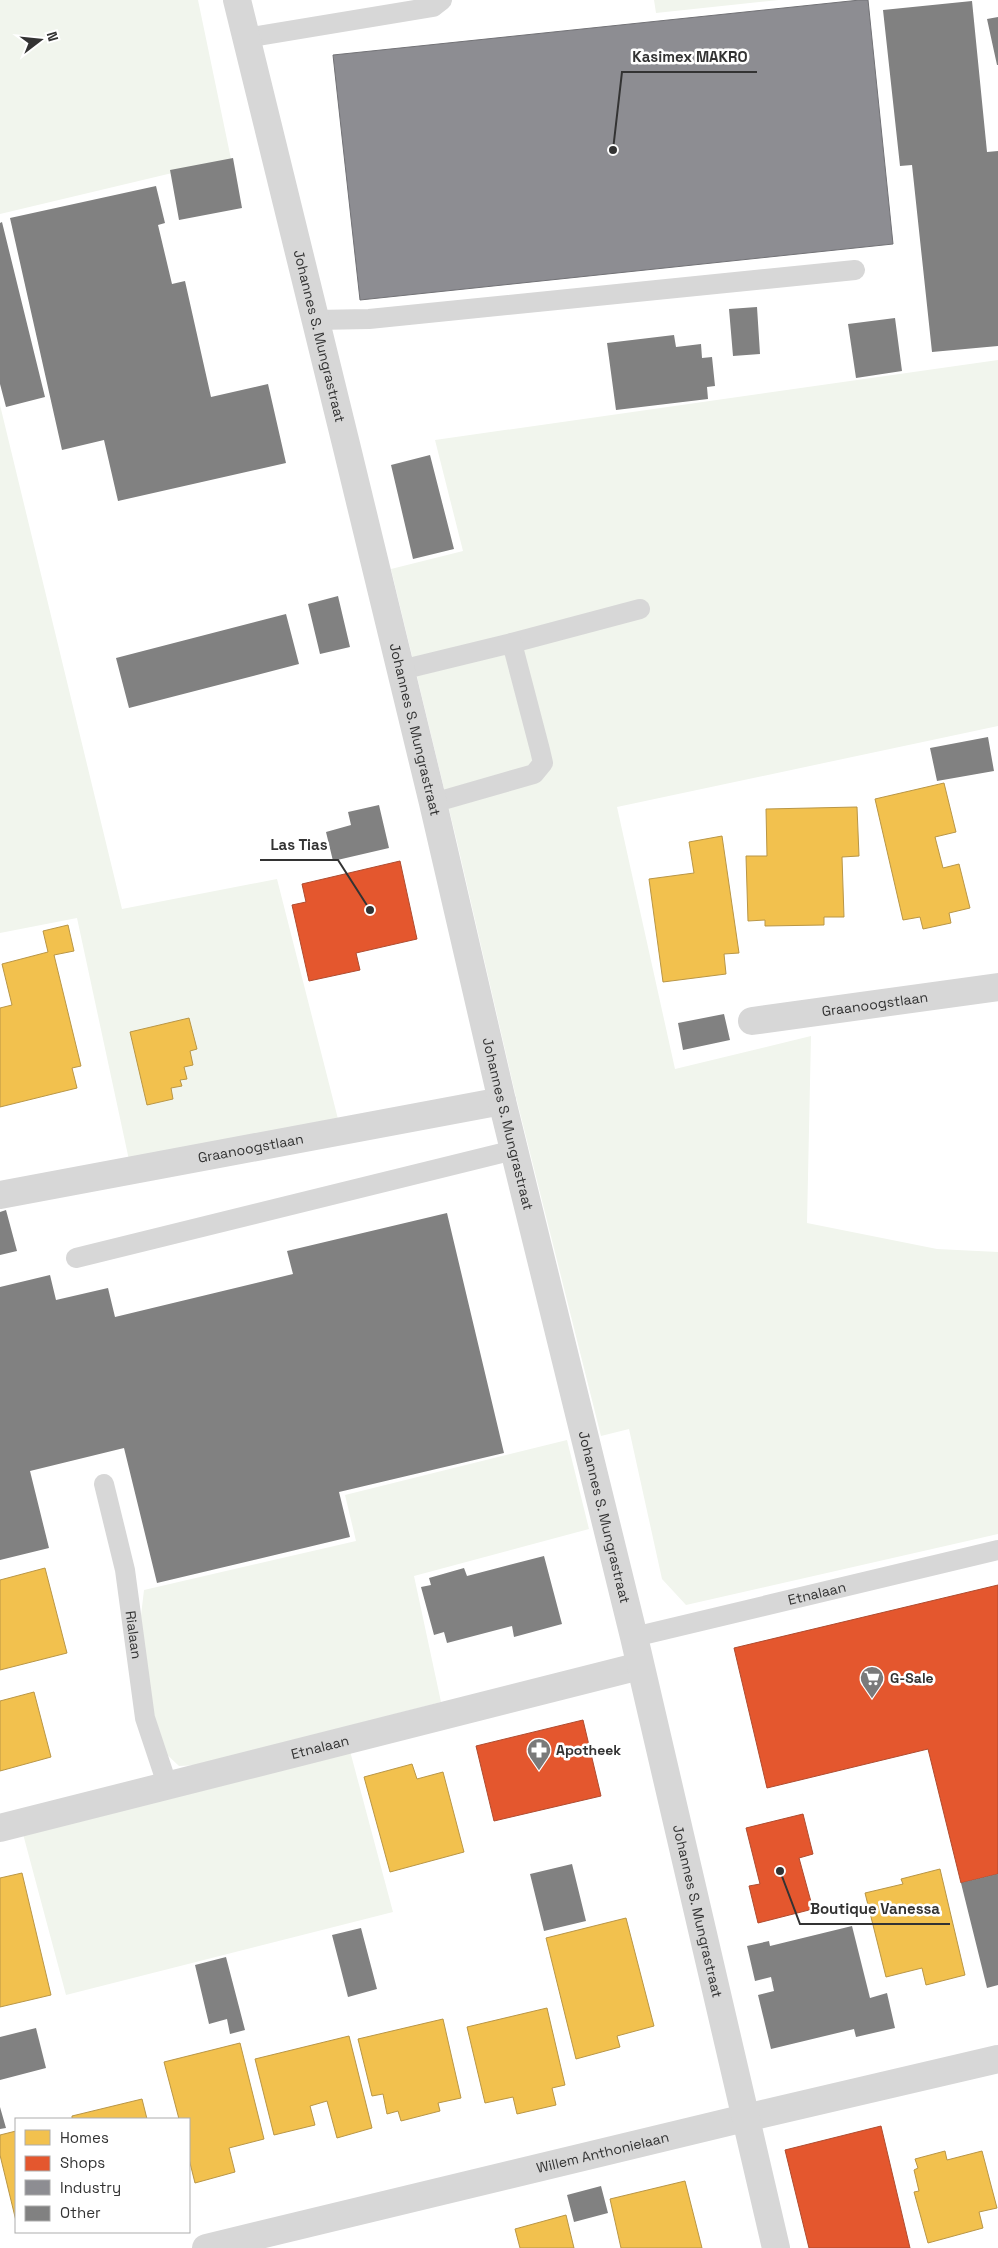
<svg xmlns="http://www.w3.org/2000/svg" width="998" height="2248" viewBox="0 0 998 2248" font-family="'Space Grotesk',sans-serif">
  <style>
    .green { fill: #f1f5ed }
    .homes { fill: #f2c14e; stroke: #b99646 }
    .shops { fill: #e4572e; stroke: #af4c30 }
    .industry { fill: #8d8d92; stroke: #727276 }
    .building { fill: #818181 }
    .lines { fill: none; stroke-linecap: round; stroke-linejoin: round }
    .service { stroke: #d7d7d7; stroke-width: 20 }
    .minor { stroke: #d7d7d7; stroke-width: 28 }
    .tertiary { stroke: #d7d7d7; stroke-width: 28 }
    .labels { text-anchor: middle; stroke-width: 5; stroke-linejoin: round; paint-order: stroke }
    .street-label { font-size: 14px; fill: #333; stroke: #fff }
    .poi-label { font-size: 14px; font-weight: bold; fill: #333; stroke: #fff; text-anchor: start }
    .leader { fill: none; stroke: #333; stroke-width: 2 }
    .callout-dot { fill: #333; stroke: #fff; stroke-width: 2 }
    .callout-label { font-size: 15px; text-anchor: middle; font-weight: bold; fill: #333; stroke: #fff; stroke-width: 5; stroke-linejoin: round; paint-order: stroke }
  </style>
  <rect width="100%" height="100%" fill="#fff"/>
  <path class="green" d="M0,0H198L231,159L0,214Z
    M654,0H779L656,13Z
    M998,360V726L617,807L675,1069L811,1036L807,1223L937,1249L998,1252V1534L686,1605L662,1579L629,1429L601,1436L515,1093L457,842L391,569L463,551L435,440Z
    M0,405L122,909L277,879L338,1119L129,1160L77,918L0,933Z
    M567,1440L589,1529L414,1576L441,1702L200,1765L179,1766L162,1750L152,1712L140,1624L144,1590L356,1541L345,1495Z
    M350,1751L393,1912L66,1995L23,1834Z"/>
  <path class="homes" d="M944,783L956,832L935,837L943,868L959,864L970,908L949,913L951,923L923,929L920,917L903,920L875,799Z
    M857,807L859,856L842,857L844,917H824V925L765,926V920L748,921L746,856H767L766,809Z
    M722,836L739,953L724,954L726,974L663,982L649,879L694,873L689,842Z
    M68,925L74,951L54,955L81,1066L72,1068L77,1088L0,1107V1008L12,1005L2,964L48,952L43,931Z
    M189,1018L197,1049L190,1051L193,1065L184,1067L187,1079L180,1080L182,1086L171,1088L173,1099L147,1105L130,1032Z
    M45,1568L67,1653L0,1670V1580Z
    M34,1692L51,1757L0,1771V1701Z
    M412,1764L417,1779L443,1772L464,1852L390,1872L364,1777Z
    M940,1869L965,1975L926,1985L922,1968L886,1977L865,1893L903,1884L901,1879Z
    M22,1873L51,1995L0,2007V1878Z
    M626,1918L654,2026L617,2036L620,2047L576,2059L546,1938Z
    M547,2008L565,2085L552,2088L556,2105L517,2114L513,2097L485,2103L467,2027Z
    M443,2019L461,2098L438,2103L440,2111L401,2121L398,2111L387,2114L383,2094L372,2096L358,2039Z
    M349,2036L372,2128L337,2138L327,2101L310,2106L315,2125L274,2135L255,2059Z
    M240,2043L264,2139L229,2148L235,2172L195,2183L189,2159V2119H179L164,2062Z
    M142,2099L147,2119H72V2116Z
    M16,2131V2221L0,2155V2135Z
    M945,2151L947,2160L982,2151L997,2208L979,2212L983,2228L928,2243L914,2192L919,2191L914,2170L918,2168L915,2159Z
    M685,2181L702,2248H621L610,2199Z
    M566,2215L574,2248H520L515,2229Z"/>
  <path class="shops" d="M400,861L417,939L356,953L360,970L309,981L292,905L306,902L302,884Z
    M998,1585V1874L961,1883L928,1749L767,1788L734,1648Z
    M583,1720L601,1796L494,1821L476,1746Z
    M803,1814L813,1854L799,1858L813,1909L758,1923L749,1886L760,1884L746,1828Z
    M881,2126L910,2248H809L785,2150Z"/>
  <path class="industry" d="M860,0H868L893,244L360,300L333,55Z"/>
  <path class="building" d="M972,1L987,152L998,151V346L932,352L912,165L900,166L883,10Z
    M998,17V65H997L987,19Z
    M233,158L242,208L179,220L170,170Z
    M156,186L165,223L158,225L172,284L185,281L211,397L268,384L286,463L118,501L104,440L62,450L10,218Z
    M2,222L45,397L6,407L0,384V223Z
    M757,307L760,354L733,356L729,309Z
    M895,318L902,371L856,378L848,324Z
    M674,335L676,347L701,344L702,358L712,357L715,386L707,387L708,399L616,410L607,343Z
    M430,455L454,549L413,559L391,465Z
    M338,596L350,647L320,654L308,604Z
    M286,614L299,664L129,708L116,658Z
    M988,737L994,771L937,781L930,748Z
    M379,805L389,848L333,861L326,832L351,825L348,812Z
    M724,1014L730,1040L683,1050L678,1023Z
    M6,1210L17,1251L0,1255V1212Z
    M447,1213L504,1453L339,1492L350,1537L157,1583L124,1448L30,1471L49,1548L0,1560V1287L50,1275L56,1300L108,1288L115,1317L293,1274L287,1251Z
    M544,1556L562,1624L514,1637L512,1626L447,1643L444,1632L434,1635L421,1587L431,1585L429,1578L464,1568L467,1576Z
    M572,1864L586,1921L544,1931L530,1874Z
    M998,1874V1985L987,1988L961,1883Z
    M852,1926L870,1998L887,1993L895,2028L856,2037L854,2029L771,2049L758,1995L774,1991L771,1977L755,1981L747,1946L769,1941L770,1946Z
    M361,1928L377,1989L348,1997L332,1935Z
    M226,1957L245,2030L230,2034L227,2019L209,2024L195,1965Z
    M36,2028L46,2068L0,2080V2037Z
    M0,2107L6,2128L0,2129Z
    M601,2186L608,2213L574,2222L567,2195Z"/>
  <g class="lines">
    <g class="service">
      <path d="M246,38L433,7L442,0"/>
      <path d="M316,320L369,319L855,270"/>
      <path d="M512,643L640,609"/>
      <path d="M401,670L512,643L540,750L543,763L534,774L433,803"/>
      <path d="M76,1258L514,1150"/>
      <path id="s1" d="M104,1484L125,1570L145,1718L167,1784"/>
      <path id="s2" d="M634,1637L998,1550"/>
    </g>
    <g class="minor">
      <path id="s3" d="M752,1021L998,987"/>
      <path id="s4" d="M0,1195L502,1101"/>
      <path id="s5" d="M0,1828L640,1666"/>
      <path id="s6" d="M206,2248L745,2118L998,2059"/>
    </g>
    <path class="tertiary" id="s7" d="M237,0L346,444L433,803L502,1101L634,1637L776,2248"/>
  </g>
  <defs>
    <g id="supermarket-pin" transform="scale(1.25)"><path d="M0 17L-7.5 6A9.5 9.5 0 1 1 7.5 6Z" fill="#7a7a7a" stroke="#fff"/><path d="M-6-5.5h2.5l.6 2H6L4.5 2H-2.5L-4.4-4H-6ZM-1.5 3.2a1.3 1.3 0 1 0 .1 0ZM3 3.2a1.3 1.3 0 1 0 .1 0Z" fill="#fff"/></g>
    <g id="pharmacy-pin" transform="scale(1.25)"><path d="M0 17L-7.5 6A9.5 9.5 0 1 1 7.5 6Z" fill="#7a7a7a" stroke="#fff"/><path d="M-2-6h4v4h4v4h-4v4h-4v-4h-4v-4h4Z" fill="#fff"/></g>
  </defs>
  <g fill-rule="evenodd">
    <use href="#supermarket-pin" x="872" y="1678"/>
    <use href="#pharmacy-pin" x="539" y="1750"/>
  </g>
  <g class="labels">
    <g class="street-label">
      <text dy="5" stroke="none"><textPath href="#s7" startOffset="346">Johannes S. Mungrastraat</textPath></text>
      <text dy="5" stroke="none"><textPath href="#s7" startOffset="751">Johannes S. Mungrastraat</textPath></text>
      <text dy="5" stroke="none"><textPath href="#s3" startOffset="124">Graanoogstlaan</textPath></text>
      <text dy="5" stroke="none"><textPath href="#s7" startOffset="1156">Johannes S. Mungrastraat</textPath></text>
      <text dy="5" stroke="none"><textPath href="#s4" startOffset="255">Graanoogstlaan</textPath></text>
      <text dy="5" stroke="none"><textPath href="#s7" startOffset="1561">Johannes S. Mungrastraat</textPath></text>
      <text dy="5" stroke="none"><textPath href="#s2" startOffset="188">Etnalaan</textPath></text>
      <text dy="5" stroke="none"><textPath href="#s1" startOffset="154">Rialaan</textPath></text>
      <text dy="5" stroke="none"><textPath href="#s5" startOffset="330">Etnalaan</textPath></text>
      <text dy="5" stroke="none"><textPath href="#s7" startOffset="1966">Johannes S. Mungrastraat</textPath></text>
      <text dy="5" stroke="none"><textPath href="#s6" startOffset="408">Willem Anthonielaan</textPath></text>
    </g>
    <g class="poi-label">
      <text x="890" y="1683">G-Sale</text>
      <text x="556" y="1755">Apotheek</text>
    </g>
  </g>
  <path class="leader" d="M613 150L622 72H757M370 910L338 860H260M780 1871L800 1924H950"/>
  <g class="callout-dot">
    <circle cx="613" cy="150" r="5"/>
    <circle cx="370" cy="910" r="5"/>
    <circle cx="780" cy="1871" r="5"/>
  </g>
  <g class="callout-label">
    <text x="690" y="62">Kasimex MAKRO</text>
    <text x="299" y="850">Las Tias</text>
    <text x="875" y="1914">Boutique Vanessa</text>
  </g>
  <rect x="15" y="2118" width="175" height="115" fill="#ffffff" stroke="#adadad"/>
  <rect x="25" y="2130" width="25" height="15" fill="#f2c14e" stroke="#adadad"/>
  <text x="60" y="2143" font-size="15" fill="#333333">Homes</text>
  <rect x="25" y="2156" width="25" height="15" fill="#e4572e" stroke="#adadad"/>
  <text x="60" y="2168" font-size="15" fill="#333333">Shops</text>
  <rect x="25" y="2180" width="25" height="15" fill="#8d8d92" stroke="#adadad"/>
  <text x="60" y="2193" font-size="15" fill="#333333">Industry</text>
  <rect x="25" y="2206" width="25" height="15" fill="#818181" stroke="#adadad"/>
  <text x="60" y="2218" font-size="15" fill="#333333">Other</text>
  <g transform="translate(40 40) rotate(74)" stroke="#ffffff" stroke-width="4" paint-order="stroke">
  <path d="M0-4L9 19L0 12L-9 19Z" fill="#333333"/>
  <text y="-8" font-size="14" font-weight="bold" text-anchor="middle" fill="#333333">N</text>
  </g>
</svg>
